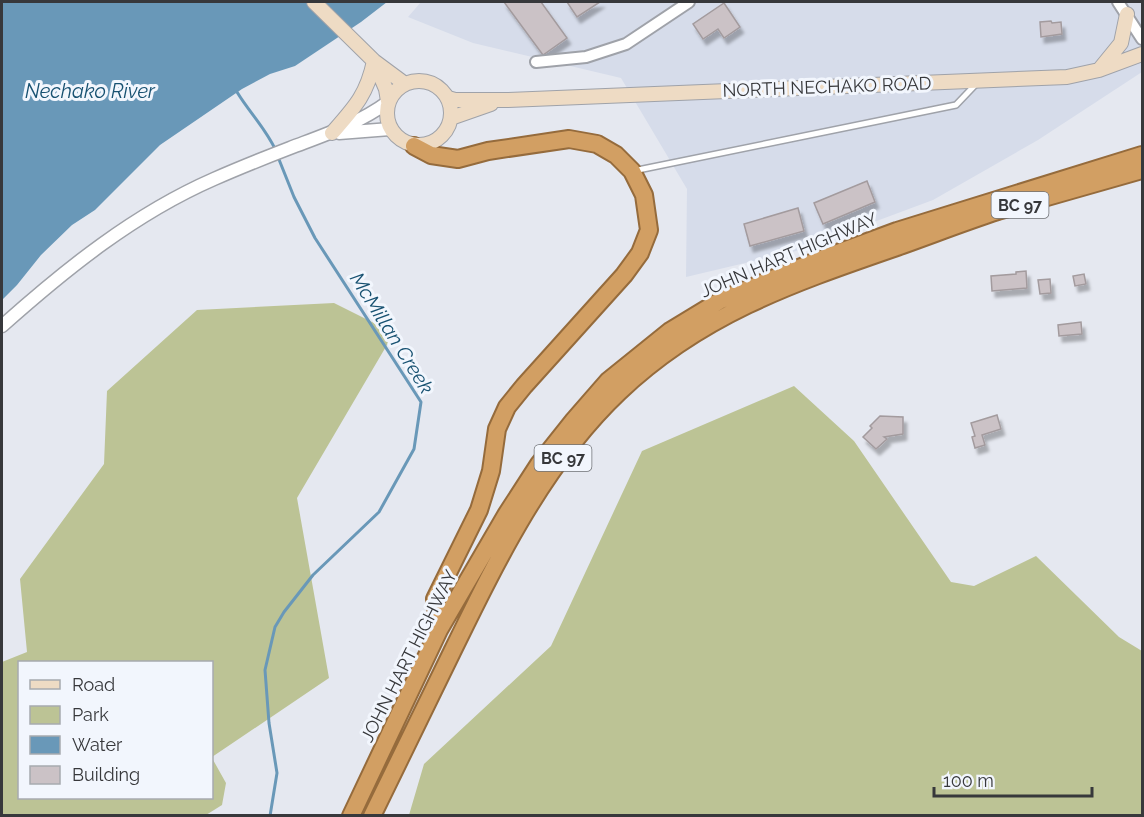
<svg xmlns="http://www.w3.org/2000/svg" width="1144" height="817" viewBox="0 0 1144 817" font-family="Raleway,sans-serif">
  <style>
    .built { fill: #d6dcea }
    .green { fill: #bcc395 }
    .water { fill: #6998b8 }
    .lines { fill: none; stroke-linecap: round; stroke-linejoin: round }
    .stream { stroke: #6998b8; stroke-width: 3 }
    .building { fill: #cbc2c6; stroke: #a39b9e; stroke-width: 1.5; filter: url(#shadow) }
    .service-casing { stroke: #9fa2a9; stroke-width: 8 }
    .minor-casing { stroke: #9fa2a9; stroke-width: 14 }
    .tertiary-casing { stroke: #9fa2a9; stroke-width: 15 }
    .secondary-casing { stroke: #9fa2a9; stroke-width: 16 }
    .trunk-casing { stroke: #956b3c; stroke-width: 20 }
    .service { stroke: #fff; stroke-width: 5 }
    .minor { stroke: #fff; stroke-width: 10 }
    .tertiary { stroke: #fff; stroke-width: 12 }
    .secondary { stroke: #eedbc4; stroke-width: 14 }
    .trunk { stroke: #d29f63; stroke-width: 16 }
    .labels { text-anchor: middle; stroke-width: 6; stroke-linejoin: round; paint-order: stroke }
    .shield { fill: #f2f6fd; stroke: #6f7175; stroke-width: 1.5 }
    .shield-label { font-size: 16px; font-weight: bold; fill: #37383b }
    .street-label { font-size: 18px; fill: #37383b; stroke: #f2f6fd }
    .water-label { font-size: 20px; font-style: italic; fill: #175171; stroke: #f2f6fd }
  </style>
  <defs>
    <filter id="shadow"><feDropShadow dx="3.5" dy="6" stdDeviation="1.5" flood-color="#0004"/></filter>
  </defs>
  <rect width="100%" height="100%" fill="#e5e8f0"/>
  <path class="built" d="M421,2H1142V72L1038,140L933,200L796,251L686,277L687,189L621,78L473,43L408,17Z"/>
  <path class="green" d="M334,303L394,333L297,498L329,678L212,757V662H20V798H212V758L226,783L222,805L206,815H2V662L27,652L20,579L104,464L107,391L197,310Z
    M794,386L854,441L951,582L974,586L1036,556L1119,637L1142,651V815H409L424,764L551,646L642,451Z"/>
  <path class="water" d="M2,2H387L361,22L295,66L270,74L242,89L160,145L95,210L72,225L41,255L17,285L2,300Z"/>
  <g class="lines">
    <path class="stream" d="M237,92C249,112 267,130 276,151
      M270,816L277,773L269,723L265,670L275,627L284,612L313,575L379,512L414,449L421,402L315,238L294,197L278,157"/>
  </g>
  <path class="building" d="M504,2H541L567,38L543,55Z
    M567,2H600L577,17Z
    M724,3L740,27L724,38L718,29L703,39L693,24Z
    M1051,21L1052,23L1061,22L1062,34L1041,37L1040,22Z
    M867,181L875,202L823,224L814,203Z
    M798,208L804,231L750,246L744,224Z
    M1026,271L1027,288L992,291L991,276L1016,274V272Z
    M1084,274L1086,284L1075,286L1073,276Z
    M1050,279L1051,293L1040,294L1038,280Z
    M1081,322L1082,334L1059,336L1058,325Z
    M997,415L1001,429L982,435L985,445L975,448L972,437L975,436L971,423Z
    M880,416L903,417V434L884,437L887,439L876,449L863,437L872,428L870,426Z"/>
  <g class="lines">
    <g class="service-casing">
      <path id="service" d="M633,171L956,105L977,83"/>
    </g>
    <g class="minor-casing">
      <path id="minor" d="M1118,2L1142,39
        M536,62L586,57L626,44L689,2"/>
    </g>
    <g class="tertiary-casing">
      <path id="tertiary" d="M339,133L390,129
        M2,326C66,269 134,214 214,179C239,168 264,158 290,148C324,135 358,124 388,102"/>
    </g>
    <g class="secondary-casing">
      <path id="secondary" d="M314,2L374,61L405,84
        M374,61L386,89L388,101
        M1099,70L1121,43L1127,14
        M387 113a32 32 0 1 1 64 0a32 32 0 1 1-64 0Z
        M448,98L455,100H508L1067,77L1099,70L1142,54
        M451,118L491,104
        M332,133C354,108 367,95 374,61"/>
    </g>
    <g class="trunk-casing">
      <path id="trunk" d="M414,146L431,155L458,159L488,151L569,139L597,144L616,155L632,171L644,195L649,230L640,253L624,275L524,386L507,407L497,429L491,471L479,510L435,599L439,630
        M351,816L439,630L506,515L539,464L574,420L608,381L670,331L721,300L816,261L897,231L1142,155
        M372,816C399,761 426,706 452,652C497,560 544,463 619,392C701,314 793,283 897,247C931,235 964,222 998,211C1046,197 1094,184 1142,170"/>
    </g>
    <use href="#service" class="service"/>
    <use href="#minor" class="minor"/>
    <use href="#tertiary" class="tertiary"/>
    <use href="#secondary" class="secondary"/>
    <use href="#trunk" class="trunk"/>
  </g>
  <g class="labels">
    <g class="shield">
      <rect x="991.5" y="192" width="57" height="26" rx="4.5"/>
      <rect x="534.5" y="445" width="57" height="26" rx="4.5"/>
    </g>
    <g class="shield-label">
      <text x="1020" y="211">BC 97</text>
      <text x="563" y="464">BC 97</text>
    </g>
    <g class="street-label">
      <text transform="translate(827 87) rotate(-2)" y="6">NORTH NECHAKO ROAD</text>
      <text transform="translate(789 255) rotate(-23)" y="6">JOHN HART HIGHWAY</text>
      <text transform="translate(409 656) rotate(-63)" y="6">JOHN HART HIGHWAY</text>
    </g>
    <g class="water-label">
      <text x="90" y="98">Nechako River</text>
      <text transform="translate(392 333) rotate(58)" y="7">McMillan Creek</text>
    </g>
  </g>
  <rect width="1144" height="817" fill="none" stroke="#37383b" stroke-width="6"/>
  <rect x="18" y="661" width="195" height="138" fill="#f2f6fd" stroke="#a7aaaf" stroke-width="1.5"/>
  <rect x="30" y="680" width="30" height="9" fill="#eedbc4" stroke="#a7aaaf" stroke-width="1.5"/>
  <text x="72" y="691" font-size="18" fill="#37383b">Road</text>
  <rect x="30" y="706" width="30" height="18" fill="#bcc395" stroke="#a7aaaf" stroke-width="1.5"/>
  <text x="72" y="721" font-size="18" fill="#37383b">Park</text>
  <rect x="30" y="736" width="30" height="18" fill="#6998b8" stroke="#a7aaaf" stroke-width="1.5"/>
  <text x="72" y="751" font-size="18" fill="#37383b">Water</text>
  <rect x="30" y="766" width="30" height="18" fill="#cbc2c6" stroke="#a7aaaf" stroke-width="1.5"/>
  <text x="72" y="781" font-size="18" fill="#37383b">Building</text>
  <path d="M934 787v9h158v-9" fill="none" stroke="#37383b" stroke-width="3"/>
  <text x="943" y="787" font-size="18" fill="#37383b" stroke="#f2f6fd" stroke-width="4.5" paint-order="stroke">100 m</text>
</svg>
